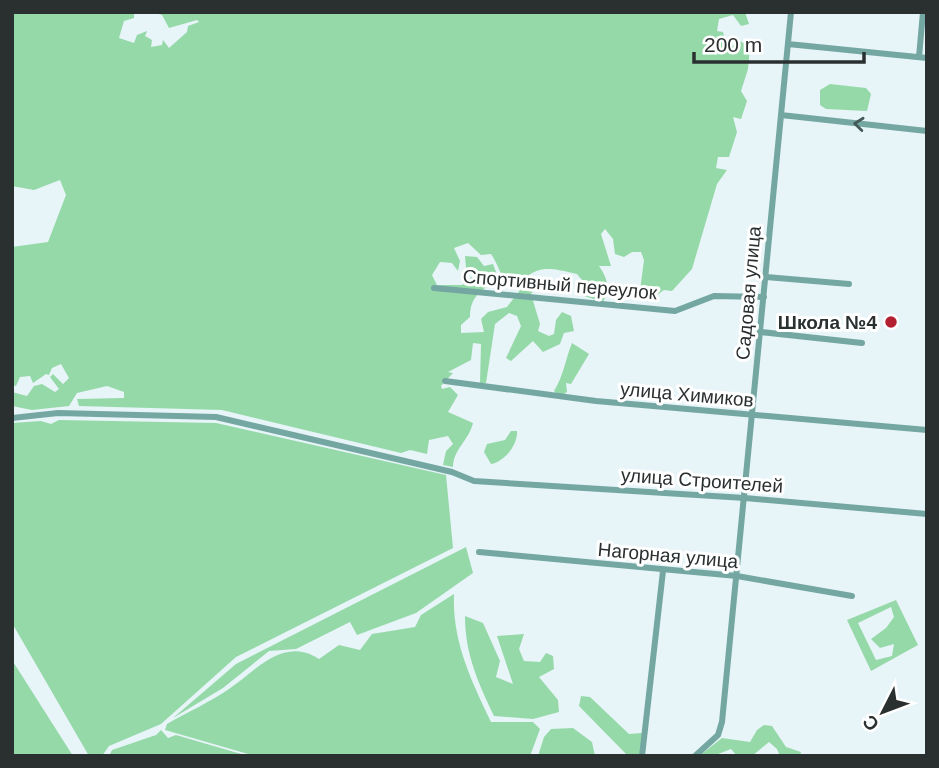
<svg xmlns="http://www.w3.org/2000/svg" width="939" height="768" viewBox="0 0 939 768" font-family="Arial,sans-serif">
  <style>
    .green { fill: #96d9a9; fill-rule: evenodd }
    .lines { fill: none; stroke-linecap: round; stroke-linejoin: round }
    .minor { stroke: #74a7a1; stroke-width: 6 }
    .oneway { stroke: #445958 }
    .poi-dot { fill: #b22031; stroke: #fff; stroke-width: 2.5 }
    .labels { text-anchor: middle; stroke-width: 6; stroke-linejoin: round; paint-order: stroke }
    .street-label { font-size: 19px; fill: #2a2f30; stroke: #fff }
    .poi-label { font-size: 19px; font-weight: bold; fill: #2a2f30; stroke: #fff; text-anchor: end }
  </style>
  <rect width="100%" height="100%" fill="#e7f4f8"/>
  <path class="green" d="M12,12H134V18L124,21L119,38L134,43L137,35L147,31L145,36L152,40L151,47L162,45L163,40L169,48L187,32L188,26L199,22L197,20L169,28L162,15L152,12H745L749,24L741,26L733,15L719,19L717,31L723,32L725,40L736,47L740,41L750,47L748,69L741,91L747,101L741,119L733,117L737,132L729,157H718L716,168L727,170L717,184L692,269L672,291L664,290L650,300L639,298L644,260L641,252H632L624,257L615,254L613,239L605,229L601,234L611,266H599C608,279 610,288 603,302L581,295L582,280L577,274C544,266 536,265 512,290C502,282 499,265 491,254L481,255L468,243L454,248L460,261L458,271L452,263L440,262L432,275L437,285H462L474,275L466,268L465,256L477,257L484,266L493,264L499,280C482,289 470,296 470,317L461,325V333L484,332L481,319L488,312L507,307L530,277L536,287L531,294L540,324L538,331L549,336L554,334L556,320L562,312L571,316L574,331L564,333L560,344L543,352L533,341L511,361L506,358L521,326L517,316L509,313L495,324L486,383H480L481,344L473,343L471,360L448,372L453,373L441,386L442,389L450,387L458,395L448,412L473,423C469,440 453,450 453,467L443,465L446,451L453,444L448,436L429,440L427,454L410,450L401,453L222,410L79,406L77,399L124,398V392L107,386L77,393L69,406L32,410L12,406V392L27,396L34,386L42,384L55,392L59,389L50,377L53,374L63,384L69,378L61,364L52,368L49,375L46,374L33,383L30,376L20,377L16,386L12,385V247L48,242L66,195L60,180L34,190L12,186Z
    M830,84L866,88L871,94L867,111L826,109L820,105V90Z
    M572,343L589,354L571,384L566,383L567,392L559,397L554,391C564,375 565,360 572,343Z
    M59,420L216,423L446,475L453,548L236,657L161,724L109,746L102,756H89L12,623V423L41,421L51,424Z
    M511,431H517C518,445 504,462 491,464L484,452L487,444L505,440Z
    M466,547L473,573L416,613L357,635L350,622L296,649L269,651L223,688L173,718L236,664Z
    M454,594C452,641 471,680 491,722H533L540,729L530,756H255L165,730L167,724C188,712 210,702 229,689C257,670 283,636 319,659L339,645L360,650L372,634L415,627L421,615Z
    M896,600L918,645L871,671L847,620ZM891,607L894,617L886,628L871,639L880,648L894,644L892,656L876,660L858,623Z
    M465,616L483,623L500,661L496,677L513,684L497,636L524,634L519,649L524,661L540,662L546,653L553,656L554,669L539,677L558,700L559,712L533,719L494,716C478,682 465,654 465,616Z
    M12,660L73,756H12Z
    M581,696L590,697L629,734L642,733L641,754L628,756L579,706Z
    M764,725L772,726L786,747L801,752L800,756H780L777,749L769,742L752,756H737L731,749L713,756H699L722,738L750,742L757,730Z
    M573,728L592,742L595,756H538L544,737L551,729Z
    M161,730L168,738L176,735L248,756H109L112,750L156,735Z"/>
  <g class="lines">
    <path class="minor" d="M788,44L927,58
      M919,57L923,12
      M781,115L927,131
      M766,277L849,284
      M434,288L675,311L714,296L764,297
      M761,332L862,343
      M445,381L596,401L927,430
      M12,418L58,413L216,417L452,472L474,481L745,498L927,514
      M479,552L737,576L852,596
      M642,756L663,571
      M695,756L718,735L722,722L791,12"/>
  </g>
  <defs><path id="oneway-chevron" d="M-2-3.5L2.5 0L-2 3.5" fill="none" stroke-width="1.6" stroke-linecap="round" stroke-linejoin="round" transform="scale(1.75)"/></defs>
  <use class="oneway" href="#oneway-chevron" transform="translate(859 124) rotate(-174)"/>
  <circle class="poi-dot" cx="891" cy="322" r="7"/>
  <g class="labels">
    <g class="street-label">
      <text transform="translate(560 284) rotate(5)" y="7">Спортивный переулок</text>
      <text transform="translate(748 293) rotate(-85)" y="7">Садовая улица</text>
      <text transform="translate(687 394) rotate(5)" y="7">улица Химиков</text>
      <text transform="translate(702 480) rotate(4)" y="7">улица Строителей</text>
      <text transform="translate(668 555) rotate(5)" y="7">Нагорная улица</text>
    </g>
    <g class="poi-label">
      <text x="877" y="329">Школа №4</text>
    </g>
  </g>
  <rect width="939" height="768" fill="none" stroke="#2a2f30" stroke-width="28"/>
  <g transform="translate(883 712) rotate(228)" stroke="#ffffff" stroke-width="5" paint-order="stroke">
  <path d="M0-5L12 26L0 18L-12 26Z" fill="#2a2f30"/>
  <text y="-10" font-size="19" font-weight="bold" text-anchor="middle" fill="#2a2f30">С</text>
  </g>
  <path d="M694 52v10h170v-10" fill="none" stroke="#2a2f30" stroke-width="3.5"/>
  <text x="704" y="52" font-size="21" fill="#2a2f30" stroke="#ffffff" stroke-width="5" paint-order="stroke">200 m</text>
</svg>
